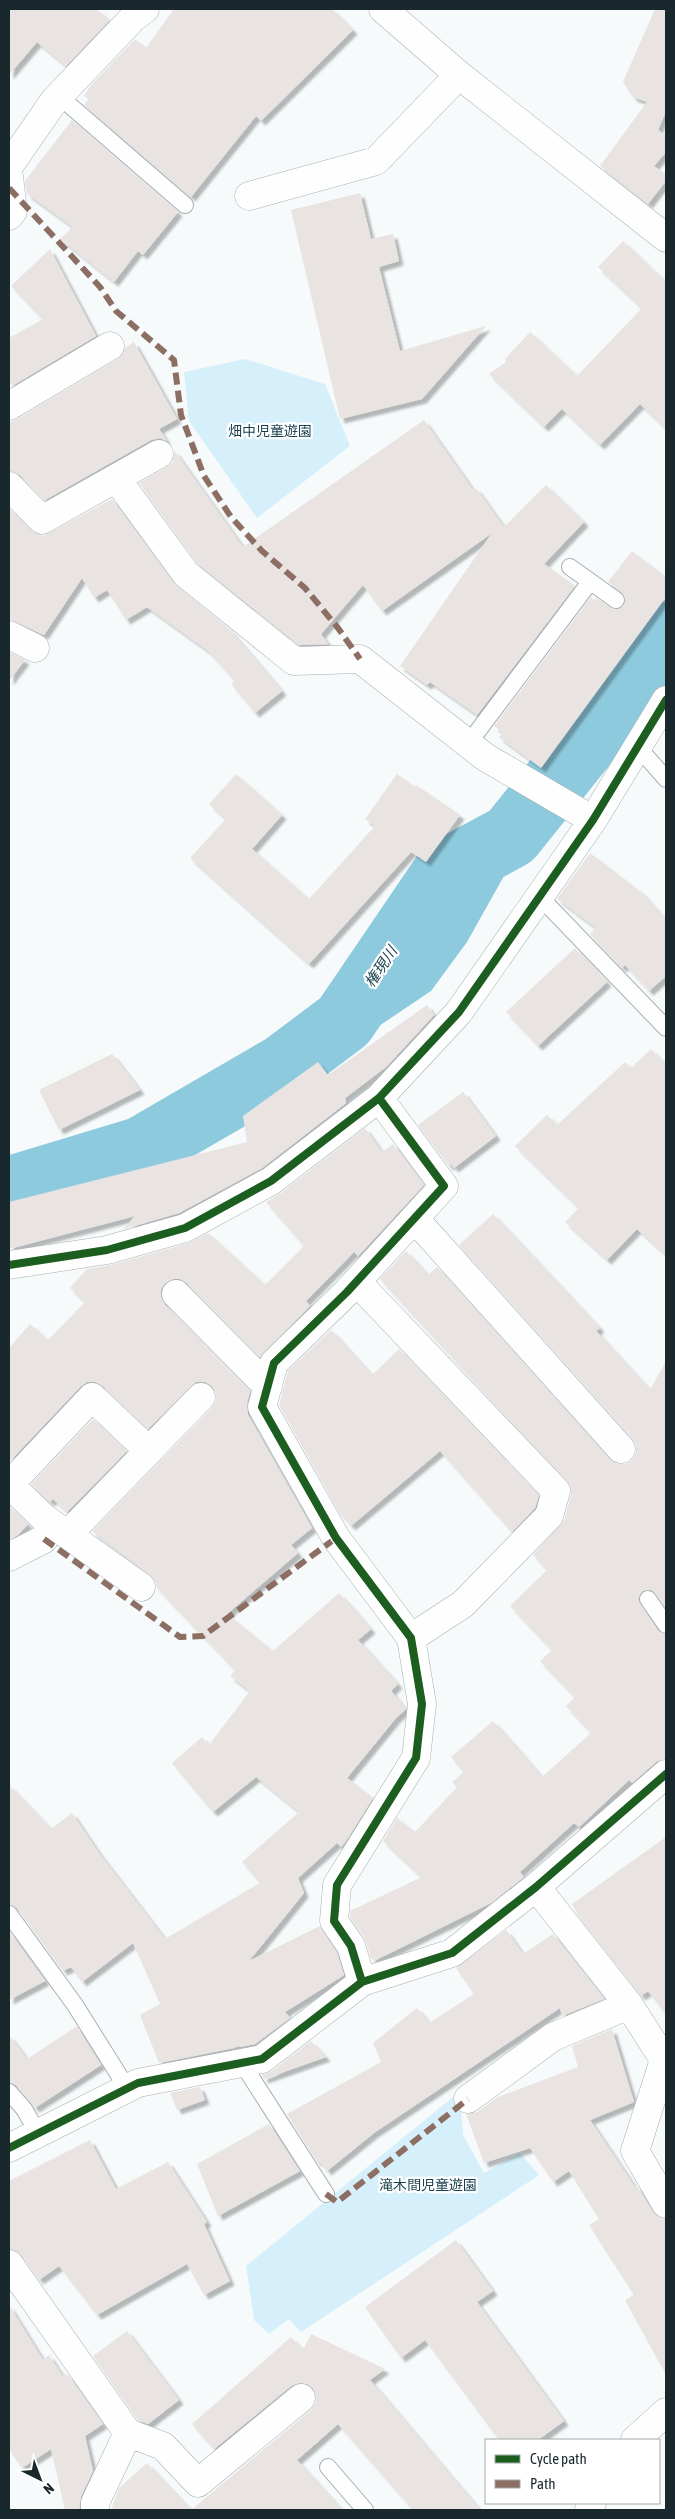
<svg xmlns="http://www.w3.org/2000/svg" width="675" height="2519" viewBox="0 0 675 2519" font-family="'Asap Condensed','Noto Sans JP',sans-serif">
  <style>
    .green { fill: #d5f0fa }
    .water { fill: #8ecade }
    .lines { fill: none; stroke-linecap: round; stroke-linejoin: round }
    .river { stroke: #8ecade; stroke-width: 65 }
    .building { fill: #e9e3e2; filter: url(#shadow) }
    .service-casing { stroke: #a7b0b4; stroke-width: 18 }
    .minor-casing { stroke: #a7b0b4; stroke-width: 29 }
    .service { stroke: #fefefe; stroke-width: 16 }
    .minor { stroke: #fefefe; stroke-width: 28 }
    .quiet { stroke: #8d6e63; stroke-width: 6; stroke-dasharray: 12 6; stroke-linecap: butt }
    .cycleway-casing { stroke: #fff; stroke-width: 11 }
    .cycleway { stroke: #1b5e20; stroke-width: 8 }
    .labels { text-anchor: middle; stroke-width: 4.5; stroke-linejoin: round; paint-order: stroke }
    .park-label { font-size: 14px; fill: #173e4b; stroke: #fff }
    .water-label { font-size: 15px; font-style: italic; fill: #214854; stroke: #fff }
  </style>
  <defs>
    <filter id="shadow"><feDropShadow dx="4.5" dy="4.5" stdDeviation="1" flood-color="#0004"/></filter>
  </defs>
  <rect width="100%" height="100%" fill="#f6fafb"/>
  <path class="green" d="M245,359L325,384L350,446L257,518L189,421L184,372Z
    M453,2097L461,2110L463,2135L484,2173L520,2153L539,2175L301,2332L289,2319L269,2334L254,2320L246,2266Z"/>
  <path class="water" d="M491,837L514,858L467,942L431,991L361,1038L331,1018L420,892L453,853Z"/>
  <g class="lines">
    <path class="river" d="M9,1189L141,1149L284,1066L344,1021L446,871L511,836L617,704L666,634"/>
  </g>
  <path class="building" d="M9,9H96L110,20L66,66L37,42L9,75Z
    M174,9H332L353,30L261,121L256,116L191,197L84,105L89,99L84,96L91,85L135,39L146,48Z
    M655,9H666V111L658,130L666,136V152L654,166L666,175V181L648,204L600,166L647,102L633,97L623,82Z
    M72,120L178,212L143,255L138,251L114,282L60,239L73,227L27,194L25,181Z
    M360,193L371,239L393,234L399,261L379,267L400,351L486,326L422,399L340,419L291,210Z
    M623,241L666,282V429L640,404L600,445L562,409L544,427L489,374L506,362L505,359L530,332L577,376L642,308L598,267Z
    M50,249L96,336L12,386L9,381V338L43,319L11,286Z
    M134,342L177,419L159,429L167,441L160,438L151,440L45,500L20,475L9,471V422L17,419L118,359L125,348Z
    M424,420L473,490L476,488L504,527L546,485L584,522L544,564L575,586L477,715L430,682L427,685L400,666L492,533L382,611L363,585L321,634L328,644L299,645L197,563L139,483L167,467L173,462L174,450L243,547Z
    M112,499L174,583L230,630L282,691L255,713L231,684L235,681L208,651L147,607L126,620L107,590L94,598L82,578L44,635L9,619V508L31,531L44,536Z
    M632,551L666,577V597L541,768L499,737L503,733L494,726L591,597L594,600L596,598L615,610L624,606L625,595L608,582Z
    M9,652L25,660L9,681Z
    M236,774L282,815L252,849L309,899L375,826L365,819L397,774L415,787L416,785L460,815L426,862L411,852L309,964L190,858L226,819L209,804Z
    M590,853L641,892L666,920V976L649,991L625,965L622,968L590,934L596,928L557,899Z
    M575,948L607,982L538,1046L506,1012Z
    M427,1005L434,1015L386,1067L345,1098L346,1103L262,1168L179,1213L124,1229L135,1216L9,1249V1202L247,1142L243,1116L318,1062L328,1075Z
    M651,1049L666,1065V1255L637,1229L607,1260L565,1222L579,1208L515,1146L547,1115L557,1125L625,1062L631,1068Z
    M112,1054L140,1090L59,1130L39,1090Z
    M463,1092L496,1136L454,1168L451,1164L449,1166L418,1125Z
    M365,1128L382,1152L393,1144L424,1185L358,1256L354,1252L306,1301L310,1306L260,1357L187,1283L180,1279H173L165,1283L161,1289V1297L165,1305L250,1391L247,1403L248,1415L312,1528L291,1545L298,1553L227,1614L273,1651L339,1593L371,1629L358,1640L398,1684L391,1691L406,1709L396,1718L347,1778L373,1798L346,1841L341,1847L337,1843L298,1878L304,1893L249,1961L320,1926L337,1953L344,1975L285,2012L290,2018L255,2044L240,2047L239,2046L234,2048L159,2063L140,2015L160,2004L133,1943L82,1982L71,1967L63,1971L17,1908L9,1904V1785L51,1829L72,1813L99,1853L165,1939L260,1883L242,1862L299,1812L256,1777L213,1812L172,1763L202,1737L209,1745L250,1691L230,1676L235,1670L157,1588L155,1580L150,1575L92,1531L212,1408L216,1401V1393L212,1386L205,1382H196L148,1429L103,1386L95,1382H87L81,1386L9,1462V1348L30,1324L48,1340L85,1302L70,1288L87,1269L111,1265L189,1243L208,1233L265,1285L304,1246L266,1202L281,1193Z
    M493,1214L600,1328L596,1331L650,1390L666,1361V1608L652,1590L643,1591L638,1599L658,1631L666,1635V1759L656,1762L632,1783L629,1780L579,1827L574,1823L520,1872L524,1877L491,1903L374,1961L371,1958L364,1937L350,1917V1911L422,1877L383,1841L397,1818L415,1832L457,1787L452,1782L464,1772L451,1757L493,1721L542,1777L591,1733L566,1706L575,1697L540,1661L552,1650L510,1606L547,1570L533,1555L564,1521L571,1495V1487L380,1279L406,1251L428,1275L437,1267L609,1459L617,1464H625L632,1460L636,1453V1445L633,1439L459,1245Z
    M331,1330L372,1375L399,1349L539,1495L535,1508L512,1532L440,1451L351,1526L339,1512L279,1405L288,1371Z
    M93,1419L127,1451L67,1512L53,1499L50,1502L31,1484Z
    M9,1506L28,1524L18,1535L9,1540Z
    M666,1837V2015L648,1991L641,1996L579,1917L572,1904Z
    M506,1930L523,1954L553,1934L604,1999L562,2016L560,2008L374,2133L327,2171L319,2161L317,2162L287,2114L381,2062L373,2043L417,2008L429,2023L474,1994L456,1968Z
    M9,1931L45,1981L9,2000Z
    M77,2026L101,2065L35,2108L16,2085L9,2082V2035L27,2059Z
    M612,2029L634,2102L590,2120L635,2187L637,2186L653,2212L659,2218L666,2220V2375L625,2300L634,2295L589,2225L599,2219L569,2171L553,2182L530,2148L484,2163L466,2114L477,2112L498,2097L578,2067L572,2046Z
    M311,2041L326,2057L264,2079L262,2075L272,2071Z
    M200,2087L205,2100L177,2110L170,2093Z
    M269,2124L300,2171L218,2216L197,2164Z
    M90,2140L116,2189L168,2162L207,2222L204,2224L230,2281L204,2295L187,2264L97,2315L59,2266L39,2280L21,2255L9,2249V2181Z
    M456,2240L493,2291L477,2302L564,2421L538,2440H499L425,2340L401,2358L365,2307Z
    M9,2305L43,2360L49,2355L62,2375H68L103,2424L85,2436L93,2471L81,2496L79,2510H65L51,2449L22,2468L9,2449Z
    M127,2331L179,2400L148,2424L138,2420L93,2356Z
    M311,2334L385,2369L370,2380L480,2510H413L338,2424L297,2460L342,2510H111L119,2488L147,2463L191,2510L311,2410L316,2403V2395L313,2388L307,2384L299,2383L291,2386L214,2449L192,2424L291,2337L303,2350Z"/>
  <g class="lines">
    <g class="service-casing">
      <path id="service" d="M59,96L185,205
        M570,567L616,600
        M468,744L590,582
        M638,747L666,779
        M539,896L666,1028
        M648,1599L666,1625
        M9,1914L75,2005L127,2088
        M242,2063L326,2194
        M9,2092L24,2109L38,2133
        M328,2467L365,2510"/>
    </g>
    <g class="minor-casing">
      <path id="minor" d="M383,9L459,75L666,238
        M9,166L54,101L133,18L145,9
        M9,177L13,211L9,216
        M249,196L376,161L459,75
        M9,406L110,346
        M116,478L186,574L294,661L360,659L485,757L593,820
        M9,486L42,520L159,454
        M9,635L35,648
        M415,1219L621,1449
        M9,1265L107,1250L185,1228L271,1181L379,1098L459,1012L593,820L666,700
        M357,1282L556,1491L549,1516L463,1604L411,1638
        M176,1294L268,1387
        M9,1484L44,1518L141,1587
        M9,1485L92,1397L149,1451
        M68,1534L201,1397
        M9,1557L44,1539
        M536,1887L629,2005L664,2060L635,2151L666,2204
        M362,1982L351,1946L334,1921L337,1885L416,1758L422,1704L411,1638L336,1538L262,1407L274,1363L347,1292L444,1186L379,1098
        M468,2099L553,2037L629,2005
        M9,2148L138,2083L262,2059L362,1982L452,1953L536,1887L666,1774
        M9,2264L128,2433L95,2503V2510
        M128,2433L163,2446L198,2483L301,2398
        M635,2440L666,2412
        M589,2510L592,2503"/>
    </g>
    <use href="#service" class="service"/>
    <use href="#minor" class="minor"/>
    <path class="quiet" d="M9,188L100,287L116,311L174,360L181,415L204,476L231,517L262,551L305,588L338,628L360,659
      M44,1539L180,1637L203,1636L336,1538
      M326,2194L337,2202L468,2099"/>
    <g class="cycleway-casing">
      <path id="cycleway" d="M9,1265L107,1250L185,1228L271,1181L379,1098L459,1012L593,820L666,700
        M362,1982L351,1946L334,1921L337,1885L416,1758L422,1704L411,1638L336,1538L262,1407L274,1363L347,1292L444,1186L379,1098
        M9,2148L138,2083L262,2059L362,1982L452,1953L536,1887L666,1774"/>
    </g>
    <use href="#cycleway" class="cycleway"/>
  </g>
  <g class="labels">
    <g class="park-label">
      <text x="270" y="436">畑中児童遊園</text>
      <text x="428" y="2190">滝木間児童遊園</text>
    </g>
    <g class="water-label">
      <text transform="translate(381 967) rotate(-56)" y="5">権現川</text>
    </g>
  </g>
  <rect width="675" height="2519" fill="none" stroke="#18282d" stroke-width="20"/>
  <rect x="485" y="2439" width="175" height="65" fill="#ffffff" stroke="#a3a9ab"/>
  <rect x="495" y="2455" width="25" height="8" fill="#1b5e20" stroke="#a3a9ab"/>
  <text x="530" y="2464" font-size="15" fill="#18282d">Cycle path</text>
  <rect x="495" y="2480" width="25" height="8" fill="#8d6e63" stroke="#a3a9ab"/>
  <text x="530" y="2489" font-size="15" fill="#18282d">Path</text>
  <g transform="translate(40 2479) rotate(138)" stroke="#ffffff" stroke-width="4" paint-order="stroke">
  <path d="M0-4L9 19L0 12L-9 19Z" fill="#18282d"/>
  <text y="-8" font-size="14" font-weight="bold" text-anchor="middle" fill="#18282d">N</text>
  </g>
</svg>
